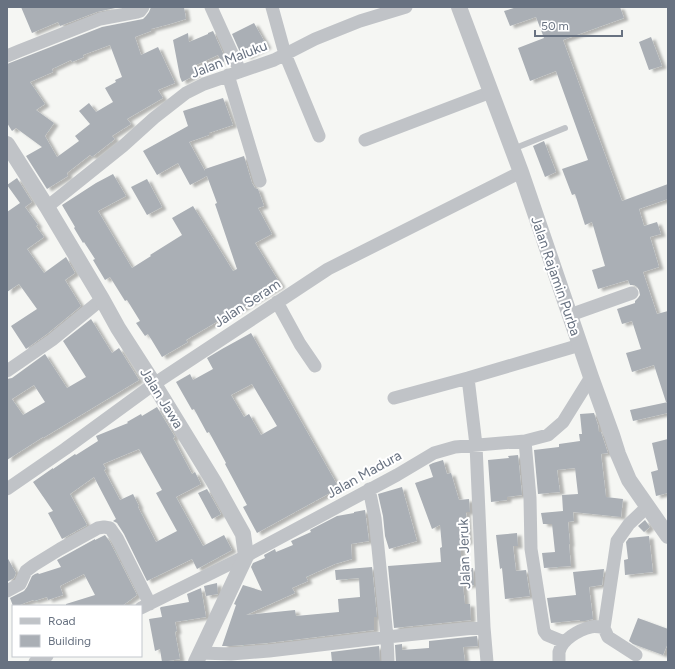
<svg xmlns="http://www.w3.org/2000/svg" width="675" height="669" viewBox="0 0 675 669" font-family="Figtree,sans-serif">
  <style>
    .building { fill: #aaafb5; fill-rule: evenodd; filter: url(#shadow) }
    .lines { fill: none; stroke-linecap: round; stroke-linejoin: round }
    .service { stroke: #c0c3c7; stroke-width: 6 }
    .minor { stroke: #c0c3c7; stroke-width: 13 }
    .tertiary { stroke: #c0c3c7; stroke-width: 16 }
    .labels { text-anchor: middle; stroke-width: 4; stroke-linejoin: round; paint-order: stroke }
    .street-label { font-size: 14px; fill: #687281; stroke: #fff }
  </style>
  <defs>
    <filter id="shadow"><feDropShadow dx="4.5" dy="2.5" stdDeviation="1" flood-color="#0004"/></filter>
  </defs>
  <rect width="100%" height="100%" fill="#f5f6f3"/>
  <path class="building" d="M21,7H120L97,12L60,26L58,22L32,33Z
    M151,7H184L186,19L170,24L151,29V31L135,37L141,55L158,47L175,83L158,90L163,98L127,119L131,124L112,136L115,139L92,157L90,155L67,173L68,176L47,189L26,156L42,147L16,128L12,131L7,123V64L102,27L143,19L146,16L149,12ZM110,45L122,77L115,80L116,82L105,88L113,102L96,112L89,103L79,111L90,124L75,136L79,141L57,157L45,136L54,123L36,110L45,104L30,82L53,72L52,69L71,60L72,62L84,57L83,55Z
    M517,7H620L624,18L563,40L622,201L668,184V199L639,209L644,226L657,222L661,234L650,237L659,267L643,272L657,314L668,311V402H666L654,365L632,372L626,353L641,349L632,321L622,324L617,309L635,303V301L638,298L640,295L639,290L637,287L634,285H630L628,280L598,289L592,270L605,266L592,222L585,225L575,194L572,195L562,169L588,160L556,71L530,81L518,48L544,38L536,17L510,26L504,11Z
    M254,23L267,46L246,57L243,50L240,52L232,34Z
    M213,31L226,60L222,63L218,55L194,66L197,74L182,82L180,77L173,40L188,33L189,42L208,34V33Z
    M651,37L662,66L649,70L639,42Z
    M223,98L233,125L209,133V135L189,142L205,171V169L244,156L252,183L255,188L258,189L264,206L258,208L272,234L255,243L281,285L231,315L230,314L186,340L188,342L162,357L148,334L145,336L136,323L140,321L127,300L125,301L110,277L105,280L93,260L95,259L84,242L83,243L74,228L75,227L62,205L96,183L113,174L126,196L98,211L132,268L151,256L150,255L182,235L172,218L193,206L233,271L237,269L215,204L217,203L207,176L190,185L178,163L157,175L143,151L188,126L183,111Z
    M544,141L556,172L545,177L533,146Z
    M17,178L32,202L25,207L38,225L36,226L44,237L27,249L44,273L66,257L75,273L65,280L81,306L47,334L26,349L11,326L37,309L19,284L7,292V212L20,203L7,185Z
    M147,179L162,207L147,215L131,187Z
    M91,319L112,353L119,348L139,380L43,438V437L7,460V379L12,378L45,354L67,388L86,377L63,341ZM34,385L45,402L23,415L12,399Z
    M251,333L339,488L257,533L243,507L247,505L225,464L226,463L209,432L207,433L194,409L192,410L176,382L190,374L193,380L213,369L207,358L222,349ZM252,384L277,426L261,435L249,414L244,417L231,395Z
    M668,402V413L633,421L630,410Z
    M157,407L175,437L173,438L192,474L195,472L201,484L176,497L203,546L224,535L232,550L197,569L192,559L147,581L124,534L117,523L113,521L116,519L94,477L70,494L87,525L62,539L48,513L53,511L33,482L53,468V469L75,454L76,455L98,441L96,436L128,423L127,422L141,414L142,416ZM139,449L162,490L156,493L177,531L156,542L138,507L139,506L133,494L120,500L104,470L106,469L103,464Z
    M594,413L598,425L599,432H601L608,453L601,454L606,497L623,499L621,517L573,512L574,521L568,522L570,544H569L571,566L544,568L542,553L555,552L552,524H543L541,513L563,511L562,495L578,494L575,468L557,470L560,492L538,494L534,450L559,447V444L580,441L579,434H582L580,414Z
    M668,439V493L656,496L651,472L658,470L652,443Z
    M518,455L522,495L507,497V500L491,502L488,460L509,458L508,456Z
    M443,460L447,474L451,473L459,500L469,499L470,512H466L468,542L460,543L462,568H473L474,585L463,586L465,604H470L471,620L394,628L388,566L441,562L440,548L442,547L440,525L432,529L415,483L433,477L429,465L433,463Z
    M402,487L417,541L389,549L385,536L383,516L378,494Z
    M207,489L221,514L212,519L198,493Z
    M365,510L369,541L351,544L352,559L335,564L306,577L308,581L292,588L295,593L246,615L295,610L296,616L339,612L338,599L360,597L359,578L336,580L335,570L372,567L377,617H374V630L268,643L231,646H222L236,605L234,604L243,585L262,591L251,567L253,563L265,558L264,555L275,549L276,552L293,545L291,541L311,532L310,530L337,516L354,513V512Z
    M645,520L650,527L644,532L638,526Z
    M517,533L518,546H513L516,571L526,570L530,596L505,599L502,568L500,569L496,535Z
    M105,535L110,542L137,595L122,606H66V604L95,595L84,574L60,586L63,595L48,600L47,597L34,601L33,600L17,606H13L10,598L24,591L27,587L32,576L35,574L38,573L39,574L61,567L57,560L95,539V540Z
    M649,536L653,572L625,575L624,560L628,559L626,542L629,538Z
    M7,557L16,573L14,578L7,582Z
    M604,569L602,585L589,587L593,619L585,621H580V620L551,623L547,598L576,595L573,572Z
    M217,583L218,594L206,596L204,586Z
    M201,588L206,617L175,622L177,631L175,632L180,659L162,662L160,649L155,651L149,619L162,617L160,608L161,607L189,602L187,594Z
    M638,618L668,629V643L663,655L633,644L629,641Z
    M477,636L478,646L463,647L465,662H396L395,645L402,644V650L429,648V641Z
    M379,646L380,662H332L331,652Z"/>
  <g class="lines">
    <path class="service" d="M513,149L565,128"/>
    <path class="minor" d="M211,7L240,71
      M272,7L285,54L319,136
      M7,56L19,51L100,19L137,12L140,11L143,7
      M228,75L260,181
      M365,140L491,92
      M47,207L123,146L154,118L186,93L204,84L274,60L315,39L360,21L406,7
      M277,302L300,344L315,366
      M570,315L632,293
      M7,371L52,340L102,299
      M468,378L476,445L484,627L487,662
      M394,398L468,378L580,345
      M525,441L530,498L531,549L544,631L547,635L564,642
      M7,489L65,449L154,384L328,269L521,172
      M369,489L375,518L387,637L388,662
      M7,591L20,584L26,571L34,565L60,549L98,528L104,527L110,528L117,538L150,604
      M141,608L246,556L397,475L434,453L455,447L525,441L548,435L563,422L591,377
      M200,653L231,654L269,651L387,637L484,627
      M636,655L608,637L604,628L617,541L629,524L647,507
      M35,662L47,656
      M559,662C559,659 559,655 559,652C562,639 579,630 591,627C595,626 600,627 604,628"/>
    <path class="tertiary" d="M459,7L521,172L591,377L612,435L618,454L629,480L668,536
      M7,144L47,207L102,299L118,328L154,384L214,482L243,534L246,556L196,662"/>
  </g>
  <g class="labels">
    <g class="street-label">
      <text transform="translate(229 59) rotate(-21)" y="5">Jalan Maluku</text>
      <text transform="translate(556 276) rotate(71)" y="5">Jalan Rajamin Purba</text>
      <text transform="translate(247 303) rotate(-33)" y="5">Jalan Seram</text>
      <text transform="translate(162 398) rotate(58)" y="5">Jalan Jawa</text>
      <text transform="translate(364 474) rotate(-29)" y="5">Jalan Madura</text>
      <text transform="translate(464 554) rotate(-92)" y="5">Jalan Jeruk</text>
    </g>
  </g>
  <rect width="675" height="669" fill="none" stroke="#687281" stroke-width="16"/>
  <rect x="12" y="605" width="130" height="52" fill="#ffffff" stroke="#c3c7cd"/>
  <rect x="20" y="618" width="20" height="6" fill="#c0c3c7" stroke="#c3c7cd"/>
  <text x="48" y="625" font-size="12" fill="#687281">Road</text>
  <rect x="20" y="635" width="20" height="12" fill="#aaafb5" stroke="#c3c7cd"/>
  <text x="48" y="645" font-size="12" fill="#687281">Building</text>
  <path d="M535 30v6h87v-6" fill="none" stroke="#687281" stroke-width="2"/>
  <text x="541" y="30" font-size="12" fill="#687281" stroke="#ffffff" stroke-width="3" paint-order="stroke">50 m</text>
</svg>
